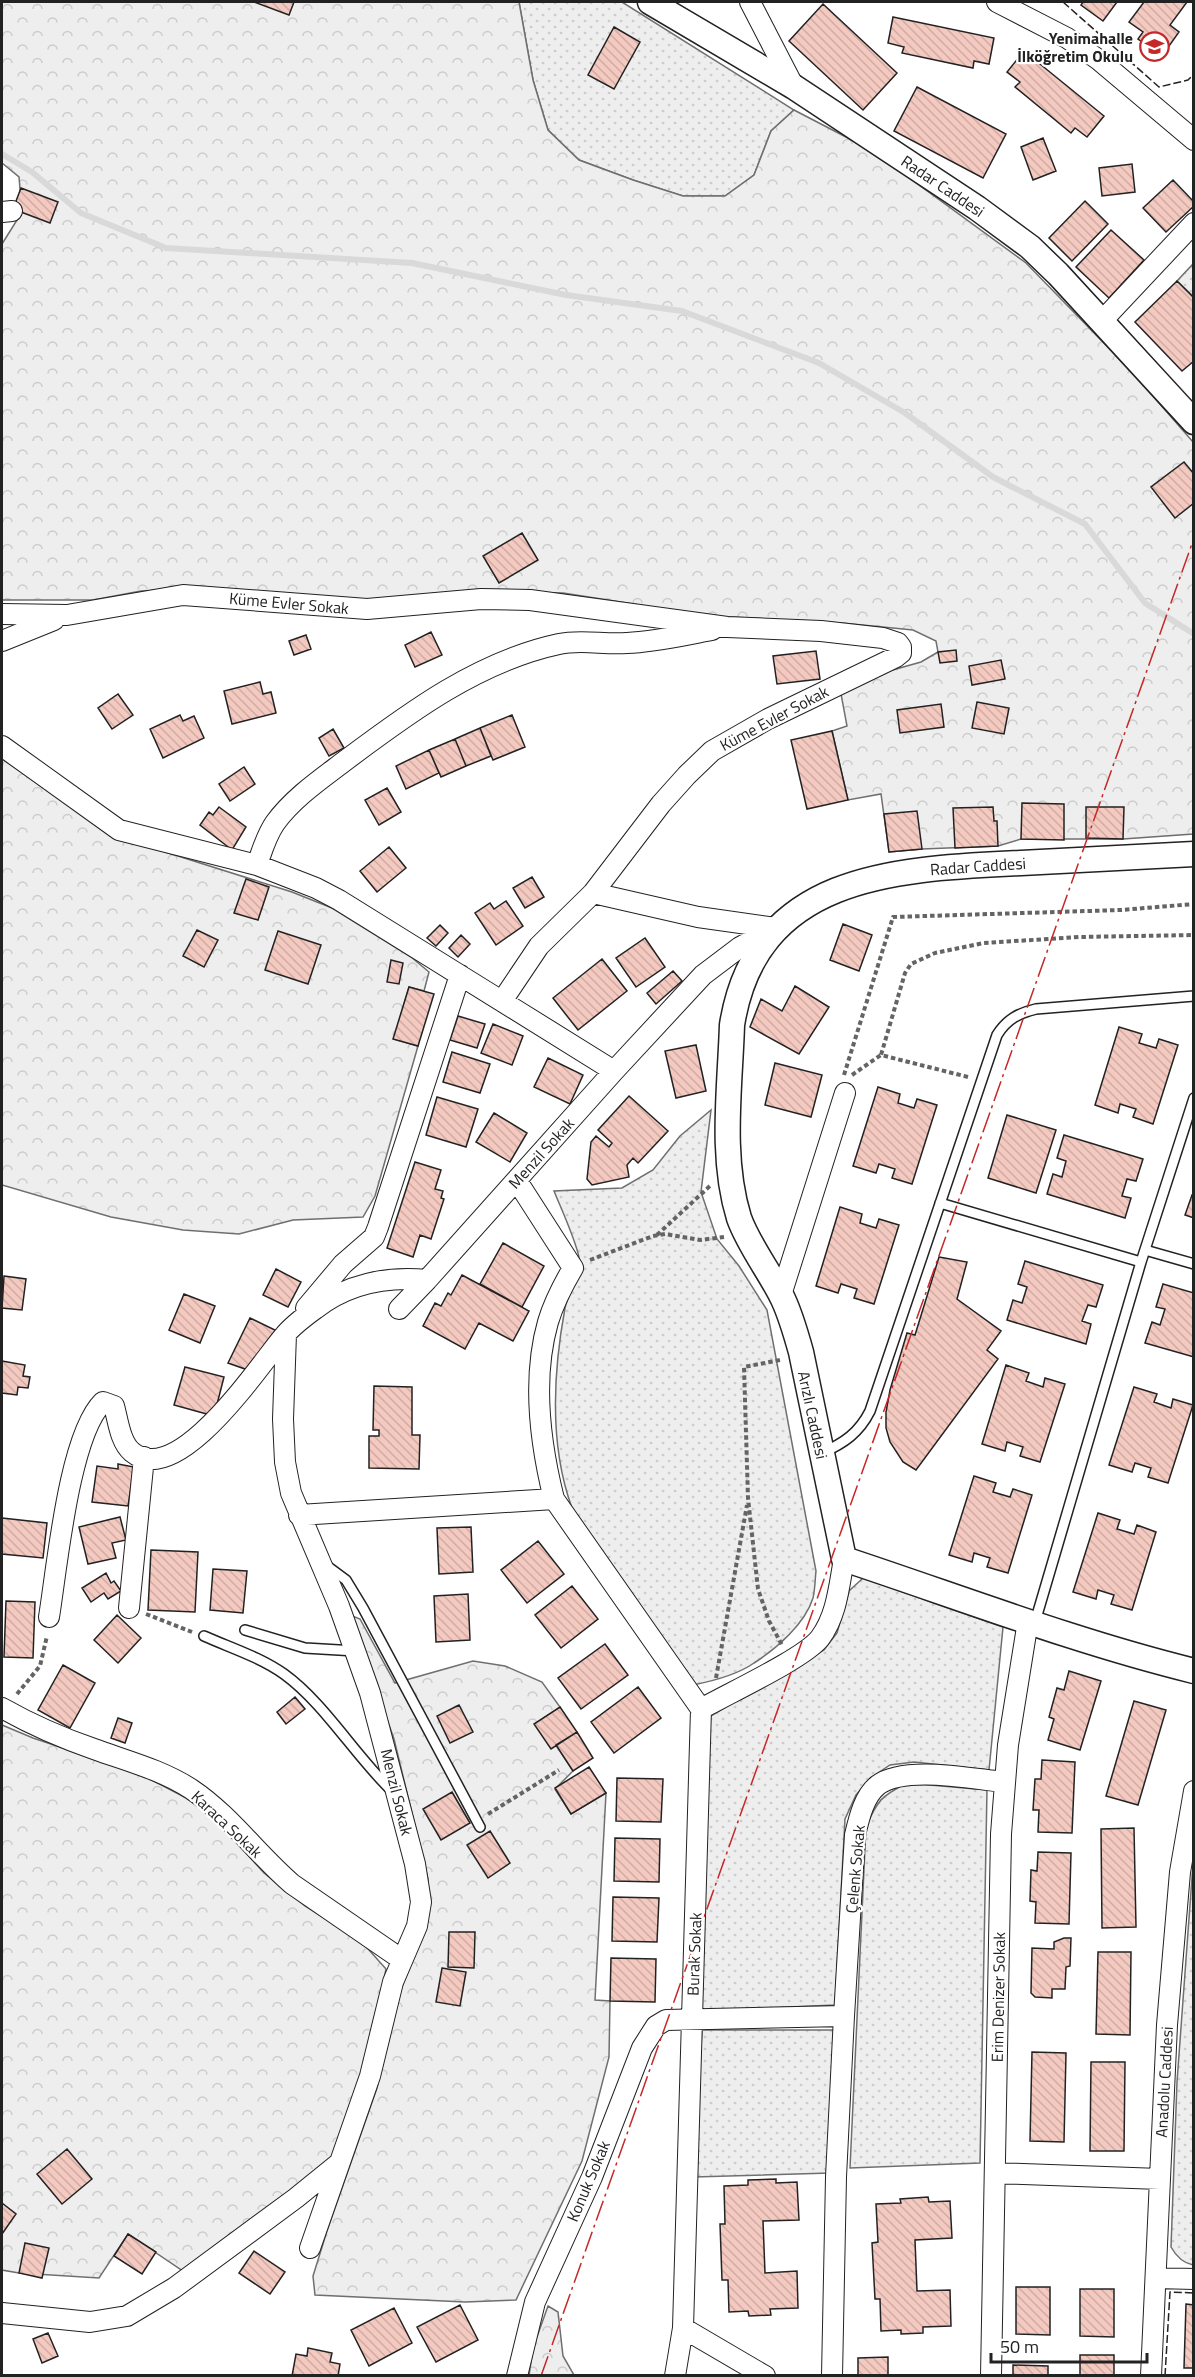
<svg xmlns="http://www.w3.org/2000/svg" width="1195" height="2377" font-family="'Titillium Web',sans-serif">
<style>
.grass{fill:url(#grass-dots);stroke:#6f6f6f;stroke-width:1.5}
.forest{fill:url(#forest-crowns);stroke:#6f6f6f;stroke-width:1.5}
.lines{fill:none;stroke-linecap:round;stroke-linejoin:round}
.stream{stroke:#d9d9d9;stroke-width:6}
.building{fill:url(#building-back-hatch);stroke:#222;stroke-width:1.5}
.service-casing{stroke:#222;stroke-width:12}
.minor-casing{stroke:#222;stroke-width:22}
.tertiary-casing{stroke:#222;stroke-width:27}
.path{stroke:#646464;stroke-width:4;stroke-dasharray:4.5 3;stroke-linecap:butt}
.service{stroke:#fff;stroke-width:9}
.minor{stroke:#fff;stroke-width:20}
.tertiary{stroke:#fff;stroke-width:24}
.fence{stroke:#222;stroke-width:1.5;stroke-dasharray:8 3;stroke-linecap:butt}
.power{stroke:#c62828;stroke-width:1.5;stroke-dasharray:21 4.5 3 4.5;stroke-linecap:butt}
.labels{text-anchor:middle;dominant-baseline:central;stroke-width:4.5;stroke-linejoin:round;paint-order:stroke}
.poi-label{font-size:16px;font-weight:bold;fill:#222;stroke:#fff;text-anchor:end}
.street-label{font-size:16px;fill:#222;stroke:#fff}
</style>
<defs>
<pattern id="grass-dots" width="8" height="8" patternUnits="userSpaceOnUse" patternTransform="scale(1.5)"><rect width="8" height="8" fill="#eee"/><path d="M2 2h.1M6 6h.1" fill="none" stroke="#ccc" stroke-width="1.8" stroke-linecap="round"/></pattern>
<pattern id="forest-crowns" width="20" height="18" patternUnits="userSpaceOnUse" patternTransform="scale(1.5)"><rect width="20" height="18" fill="#eee"/><path d="M2 6a3 3 0 1 1 6 0M12 15a3 3 0 1 1 6 0" fill="none" stroke="#ccc"/></pattern>
<pattern id="building-back-hatch" width="6" height="6" patternUnits="userSpaceOnUse" patternTransform="scale(1.5)"><rect width="6" height="6" fill="#f3c9c0"/><path d="M-1 5l2 2M0 0l6 6M5-1l2 2" fill="none" stroke="#d0aca5"/></pattern>
</defs>
<rect width="100%" height="100%" fill="#fff"/>
<path class="grass" d="M519,2H622L794,110L771,131L754,175L725,196H683L633,180L579,160L548,130L533,80Z
M1193,264V296L1177,281Z
M711,1110L701,1192L717,1239L739,1266L767,1310L816,1571C815,1580 815,1590 813,1598C805,1624 776,1649 754,1663C737,1675 713,1681 693,1685L572,1508C549,1445 553,1373 565,1308C568,1294 579,1279 580,1265C581,1251 560,1206 554,1191L622,1188L653,1170L680,1136Z
M863,1578L1003,1627L989,1770L914,1762L890,1765L872,1777L856,1795L845,1819L835,2005L700,2011L709,1717L824,1650L837,1633L849,1591Z
M907,1783L987,1790L980,2163L850,2168L866,1827C877,1801 881,1796 907,1783Z
M1193,1864V2265C1183,2263 1176,2256 1171,2247L1177,2082Z
M702,2030H834L830,2173L694,2177Z"/>
<path class="forest" d="M2,2H519L533,80L548,130L579,160L633,180L683,196H725L754,175L771,131L794,110L871,150L1026,263L1132,372L1193,442V834L1123,839H1021L998,846L922,849L889,852L881,794L848,800L832,731L847,726L841,694L875,675L921,662L938,652L936,641L913,630L842,623L710,616L563,593L501,592L360,601L205,588L141,591L93,600H2V244L22,212L19,177L2,163Z
M2,759L121,838L292,892L332,908L411,957L429,972L424,991L409,987L394,1039L418,1046L375,1196L363,1217L293,1220L239,1234L183,1230L111,1217L2,1185Z
M350,1615L360,1619L395,1683L473,1661L505,1666L542,1682L560,1707L535,1724L556,1745L573,1771L555,1789L571,1814L606,1793L595,2000L610,2001L609,2057L582,2161L516,2300L465,2302L315,2295L313,2276L327,2231L377,2088L400,1992L425,1928L428,1879L394,1739Z
M2,1725L33,1738L140,1774L196,1803L231,1836L264,1873L305,1906L361,1941L386,1969L365,2069L334,2158L183,2271L128,2234L99,2278L19,2273L2,2270Z
M548,2306L558,2312L563,2356L574,2375L529,2376L533,2348Z"/>
<g class="lines">
<path class="stream" d="M2,154L32,172L81,213L166,248L412,263L566,295L682,311L819,363L905,413L993,477L1085,524L1145,603L1194,634"/>
</g>
<path class="building" d="M254,2H294L289,15Z
M1083,2H1117L1103,21L1081,5Z
M1144,2H1187L1170,25L1179,32L1162,56L1138,39L1143,32L1129,22Z
M823,4L897,73L863,110L789,41Z
M893,17L994,38L989,64L974,61L973,68L902,53L904,47L888,43Z
M614,27L640,42L614,89L588,75Z
M1024,51L1104,116L1087,137L1075,128L1071,133L1015,87L1020,82L1007,72Z
M917,87L1006,134L983,178L894,131Z
M1043,138L1056,171L1033,180L1021,147Z
M1132,164L1135,192L1102,196L1099,168Z
M1173,180L1194,202V206L1166,232L1143,208Z
M21,188L58,202L50,223L13,209Z
M1085,201L1108,224L1072,261L1049,238Z
M1111,230L1144,260L1109,298L1076,267Z
M1177,281L1194,298V361L1182,371L1135,322Z
M1184,462L1194,474V503L1175,518L1151,487Z
M522,533L538,560L499,583L483,556Z
M431,632L442,655L415,667L405,645Z
M306,635L311,649L294,655L289,641Z
M956,650L957,661L940,663L938,652Z
M816,651L820,679L777,684L773,656Z
M1001,660L1005,679L972,685L969,666Z
M260,682L263,694L271,692L276,713L232,724L224,691Z
M118,694L133,715L112,729L98,708Z
M977,702L1009,708L1004,734L972,728Z
M941,704L944,727L900,733L897,710Z
M180,715L183,721L194,716L204,738L163,758L150,729Z
M512,715L525,747L493,760L480,728Z
M480,728L491,756L466,766L455,739Z
M333,729L344,748L329,756L319,738Z
M832,731L848,800L807,809L791,740Z
M455,739L466,766L441,777L429,750Z
M429,750L439,773L406,789L396,766Z
M244,767L255,784L230,801L219,784Z
M387,788L401,812L379,825L365,800Z
M1022,803L1064,804V840L1021,839Z
M219,807L246,827L232,850L200,825L209,812L213,815Z
M993,807L994,821H997L998,846L955,848L953,808Z
M1086,807H1124L1123,839L1086,838Z
M917,811L922,849L889,852L884,814Z
M389,847L406,868L377,892L360,871Z
M532,877L544,897L525,908L513,888Z
M246,879L269,887L258,920L234,913Z
M506,901L523,926L496,945L475,913L490,903L494,909Z
M843,924L872,935L859,971L830,960Z
M440,925L448,933L436,946L427,938Z
M197,930L218,940L204,967L183,956Z
M278,931L321,945L308,984L265,970Z
M461,935L470,944L458,957L449,948Z
M645,938L665,967L636,987L616,958Z
M602,959L627,991L578,1030L553,998Z
M391,960L403,963L399,984L387,982Z
M673,971L682,981L656,1004L647,993Z
M795,986L829,1007L799,1054L750,1027L761,999L782,1011Z
M409,987L434,994L418,1046L393,1039Z
M458,1016L485,1024L477,1048L450,1040Z
M493,1024L523,1036L512,1065L481,1053Z
M1119,1027L1142,1034L1139,1043L1156,1048L1159,1039L1178,1045L1153,1124L1133,1117L1136,1109L1120,1104L1118,1113L1095,1105Z
M696,1045L706,1091L676,1098L665,1051Z
M452,1052L490,1064L480,1093L443,1082Z
M548,1058L583,1075L570,1104L534,1087Z
M775,1063L822,1075L811,1117L765,1105Z
M878,1087L900,1094L898,1103L914,1108L917,1099L937,1105L912,1184L892,1178L895,1169L879,1164L876,1173L853,1166Z
M629,1096L668,1131L638,1163L633,1158L627,1165L629,1177L592,1185L587,1179L591,1142L596,1136L609,1147L612,1143L598,1130Z
M437,1097L478,1109L466,1147L426,1135Z
M494,1113L527,1133L510,1162L476,1142Z
M1007,1115L1056,1130L1036,1193L988,1178Z
M1064,1135L1143,1159L1136,1181L1127,1179L1122,1196L1131,1198L1125,1218L1047,1194L1053,1174L1062,1177L1066,1161L1057,1158Z
M415,1162L441,1170L435,1189L443,1191L441,1198L444,1199L431,1239L420,1235L413,1257L387,1248Z
M1192,1195L1194,1196V1218L1185,1215Z
M840,1207L862,1214L860,1223L876,1228L879,1219L899,1225L874,1304L854,1298L857,1289L841,1284L838,1293L816,1286Z
M503,1243L544,1266L522,1307L480,1284Z
M939,1257L967,1262L957,1299L1001,1331L987,1350L998,1359L916,1470L903,1462L890,1442L886,1428V1412L890,1390L907,1333L915,1335Z
M1025,1261L1103,1285L1096,1307L1088,1305L1082,1321L1091,1324L1086,1344L1007,1320L1013,1300L1022,1303L1027,1287L1018,1284Z
M276,1269L301,1282L288,1307L263,1295Z
M462,1275L529,1311L513,1341L479,1323L465,1349L423,1326L435,1303L441,1306L448,1293L451,1295Z
M4,1276L26,1279L22,1310L2,1308Z
M1163,1284L1194,1293V1357L1145,1343L1152,1322L1160,1325L1165,1309L1156,1307Z
M184,1294L215,1306L200,1343L169,1330Z
M250,1318L277,1331L248,1370L228,1363Z
M2,1361L25,1365L23,1376L30,1377L28,1388L18,1387L17,1395L2,1393Z
M1006,1365L1029,1373L1026,1381L1043,1387L1045,1378L1065,1384L1040,1462L1020,1456L1023,1447L1007,1442L1005,1451L982,1444Z
M185,1367L224,1377L214,1416L174,1405Z
M374,1386L412,1387V1435H420L419,1469L369,1468V1436H379V1430H373Z
M1134,1387L1157,1394L1154,1402L1171,1408L1173,1399L1193,1405L1168,1483L1148,1477L1151,1468L1135,1463L1132,1472L1109,1465Z
M118,1464L134,1467L128,1506L92,1502L97,1466L118,1469Z
M974,1476L996,1483L993,1492L1010,1497L1013,1489L1032,1495L1008,1573L987,1567L990,1558L974,1553L972,1562L949,1555Z
M1098,1513L1120,1520L1117,1529L1134,1534L1137,1525L1156,1532L1132,1610L1111,1604L1114,1595L1098,1590L1096,1599L1073,1592Z
M120,1517L126,1540L112,1543L116,1558L88,1564L79,1527Z
M2,1518L47,1523L43,1558L2,1554Z
M471,1527L473,1572L439,1574L437,1528Z
M538,1541L564,1574L527,1603L501,1570Z
M151,1550L198,1552L195,1612L148,1610Z
M213,1569L247,1571L243,1613L210,1610Z
M106,1573L111,1583L114,1581L121,1591L108,1599L104,1593L91,1602L82,1588Z
M572,1586L598,1619L561,1648L535,1615Z
M468,1594L470,1640L436,1642L434,1596Z
M6,1601L35,1602L33,1658L4,1657Z
M117,1615L141,1638L118,1663L94,1640Z
M605,1644L628,1675L581,1709L558,1678Z
M63,1665L95,1683L70,1728L38,1710Z
M1069,1671L1101,1681L1080,1750L1048,1740L1054,1719L1049,1717L1057,1688L1064,1690Z
M638,1687L661,1718L614,1753L591,1722Z
M295,1697L305,1709L286,1724L277,1712Z
M1134,1701L1166,1710L1138,1805L1106,1796Z
M459,1705L473,1732L450,1743L437,1716Z
M560,1707L577,1732L551,1749L534,1724Z
M118,1718L132,1723L125,1743L111,1738Z
M577,1732L593,1758L573,1771L556,1745Z
M1042,1760L1075,1762L1072,1833L1038,1832L1039,1810H1033L1035,1779H1041Z
M589,1767L606,1793L571,1814L555,1788Z
M617,1778L663,1779L661,1822L616,1821Z
M452,1792L470,1823L441,1840L423,1809Z
M1134,1828L1136,1927L1102,1928L1101,1829Z
M490,1831L510,1863L488,1878L467,1845Z
M615,1838L660,1839L659,1882L614,1881Z
M1038,1852L1071,1853L1069,1924L1035,1923L1036,1902L1030,1901L1031,1870L1037,1871Z
M613,1897L659,1898L657,1942L612,1941Z
M449,1932H475L474,1968L448,1967Z
M1064,1938H1071L1070,1966L1066,1967L1065,1989H1052V1998L1035,1997L1031,1993L1032,1948L1054,1949V1942Z
M1098,1952H1131L1130,2035L1096,2034Z
M611,1958L656,1959L655,2002L610,2001Z
M442,1968L466,1972L460,2006L436,2002Z
M1032,2052L1066,2053L1064,2142L1030,2141Z
M1091,2062H1125L1124,2151H1090Z
M67,2149L92,2179L62,2204L37,2174Z
M776,2179V2183L797,2182L799,2220L763,2221L765,2273L797,2271L798,2308L770,2309L771,2315L749,2316L748,2311L729,2312L728,2280H722L720,2224H725L724,2186L748,2185V2180Z
M928,2197L929,2202L950,2201L952,2238L915,2240L917,2291L950,2290L951,2326L923,2327V2333L901,2334V2330L881,2331L880,2299H875L872,2243L878,2242L876,2204L901,2203L900,2199Z
M2,2203L16,2214L2,2234Z
M128,2234L156,2252L142,2274L114,2256Z
M25,2243L49,2248L42,2278L19,2273Z
M254,2251L285,2272L270,2294L239,2273Z
M1016,2287H1050V2335L1016,2334Z
M1080,2289H1114V2337L1080,2336Z
M1186,2304L1194,2305V2368H1184Z
M460,2305L478,2340L436,2362L417,2327Z
M394,2308L412,2343L369,2366L351,2330Z
M48,2333L58,2356L42,2363L33,2339Z
M308,2348L332,2353L330,2362L340,2364L338,2376H292L296,2354L307,2356Z
M1080,2355H1114V2376H1080Z
M888,2357V2376H858V2358Z
M1013,2365L1048,2366V2376H1013Z"/>
<g class="lines">
<defs>
<path id="service" d="M940,1203L1141,1262
M1145,1250L1194,1264
M822,1453C844,1443 859,1433 870,1411L997,1035C1007,1019 1019,1013 1036,1009L1194,996
M323,1563L346,1580L363,1608L480,1827
M1035,1622L1141,1262L1194,1098
M245,1630L305,1648L356,1651
M204,1636C231,1648 260,1657 284,1674C324,1703 354,1754 391,1790"/>
<path id="minor" d="M750,2L794,87
M997,2L1067,38L1099,60L1194,140
M2,212L12,211
M1101,322L1194,223
M2,614L67,615L183,595L367,609L481,599L530,600L727,627L821,631L883,638L898,643L901,647V653L896,657L768,719L712,751L687,775L661,804L593,893L539,946L502,1001
M2,641L54,620
M2,746L119,830L257,865L316,888L339,900L614,1071
M257,865C262,851 266,836 275,823C293,798 321,779 346,760C410,712 479,661 559,644C581,639 605,645 627,643C656,642 684,635 712,630
M593,893L698,917L776,928
M517,1181L573,1268C563,1285 554,1302 548,1322C532,1378 540,1443 554,1499L701,1709
M781,1295L845,1093
M306,1308L343,1264L374,1237L378,1227L460,975
M399,1309L427,1280
M286,1334L283,1419L285,1462L291,1493L339,1606L370,1693L415,1864L421,1902L417,1926L393,1982L370,2076L310,2248
M299,1515L554,1499
M129,1608L144,1457
M49,1617C57,1568 69,1435 103,1402L114,1406C118,1420 120,1442 132,1452C178,1490 260,1364 284,1336C292,1326 304,1317 315,1309C347,1284 387,1276 427,1280L614,1071L703,975L740,947L776,928
M2,1708C32,1725 62,1738 94,1749C127,1761 162,1770 191,1789C230,1815 257,1854 292,1884L401,1959
M844,2016L855,1835C859,1818 864,1796 878,1785C905,1765 972,1779 1005,1782
M995,2173L1160,2179
M1156,2278L1194,2279
M2,2313L90,2322L127,2316L174,2288L296,2198L338,2164
M683,2328L765,2376
M517,2376L535,2302L592,2177L642,2048L656,2026L666,2020L844,2016L836,2177L832,2376
M675,2376L683,2328L701,1709C727,1694 805,1658 820,1638C837,1615 839,1586 844,1559
M991,2376L1001,1834L1008,1745L1028,1621
M1151,2376L1167,2025L1180,1872L1194,1791"/>
<path id="tertiary" d="M650,2L794,87L977,208L1030,247L1058,274L1194,422
M1194,854C1136,857 1079,860 1021,863C897,869 756,873 732,1025C730,1088 720,1157 739,1218C749,1246 770,1272 783,1299C791,1316 796,1334 801,1352L844,1559C959,1597 1076,1642 1194,1671"/>
</defs>
<use href="#service" class="service-casing"/>
<use href="#minor" class="minor-casing"/>
<use href="#tertiary" class="tertiary-casing"/>
<path class="path" d="M844,1075L893,917L1121,910L1194,904
M852,1075L881,1055
M968,1077L881,1055L905,973L911,964L935,953L984,943L1079,937L1194,935
M657,1235L711,1185
M590,1260L653,1236L665,1234L700,1240L724,1237
M780,1360L744,1367L748,1498L758,1589L769,1621L782,1645
M146,1614L192,1632
M716,1678L747,1505
M17,1694L40,1666L47,1636
M488,1814L559,1770"/>
<use href="#service" class="service"/>
<use href="#minor" class="minor"/>
<use href="#tertiary" class="tertiary"/>
<path class="fence" d="M1063,2L1159,87L1188,80L1194,74
M1165,2376L1170,2292L1194,2293"/>
<path class="power" d="M541,2376L1194,538"/>
</g>
<defs>
<symbol id="school-ring" viewBox="-11 -11 22 22"><circle r="9.5" fill="#fff" stroke="#c62828" stroke-width="1.5"/><path d="M0-5L7-2L0 1L-7-2ZM-4 1L0 2.5L4 1V4Q0 6-4 4Z" fill="#c62828"/></symbol>
</defs>
<g fill-rule="evenodd">
<use href="#school-ring" x="1138" y="30" width="33" height="33"/>
</g>
<g class="labels">
<g class="poi-label">
<text x="1133" y="38">Yenimahalle<tspan x="1133" dy="18">İlköğretim Okulu</tspan></text>
</g>
<g class="street-label">
<text transform="translate(943 186) rotate(34)">Radar Caddesi</text>
<text transform="translate(289 603) rotate(5)">Küme Evler Sokak</text>
<text transform="translate(774 718) rotate(-28)">Küme Evler Sokak</text>
<text transform="translate(978 866) rotate(-4)">Radar Caddesi</text>
<text transform="translate(541 1153) rotate(-48)">Menzil Sokak</text>
<text transform="translate(813 1415) rotate(78)">Arızlı Caddesi</text>
<text transform="translate(397 1792) rotate(76)">Menzil Sokak</text>
<text transform="translate(227 1824) rotate(43)">Karaca Sokak</text>
<text transform="translate(855 1869) rotate(-85)">Çelenk Sokak</text>
<text transform="translate(694 1954) rotate(-88)">Burak Sokak</text>
<text transform="translate(998 1997) rotate(-89)">Erim Denizer Sokak</text>
<text transform="translate(1164 2082) rotate(-87)">Anadolu Caddesi</text>
<text transform="translate(588 2181) rotate(-67)">Konuk Sokak</text>
</g>
</g>
<rect width="1195" height="2377" fill="none" stroke="#222222" stroke-width="6"/>
<path d="M991 2353v9h156v-9" fill="none" stroke="#222222" stroke-width="3"/>
<text x="1000" y="2353" font-size="18" fill="#222222" stroke="#ffffff" stroke-width="4.5" paint-order="stroke">50 m</text>
</svg>
